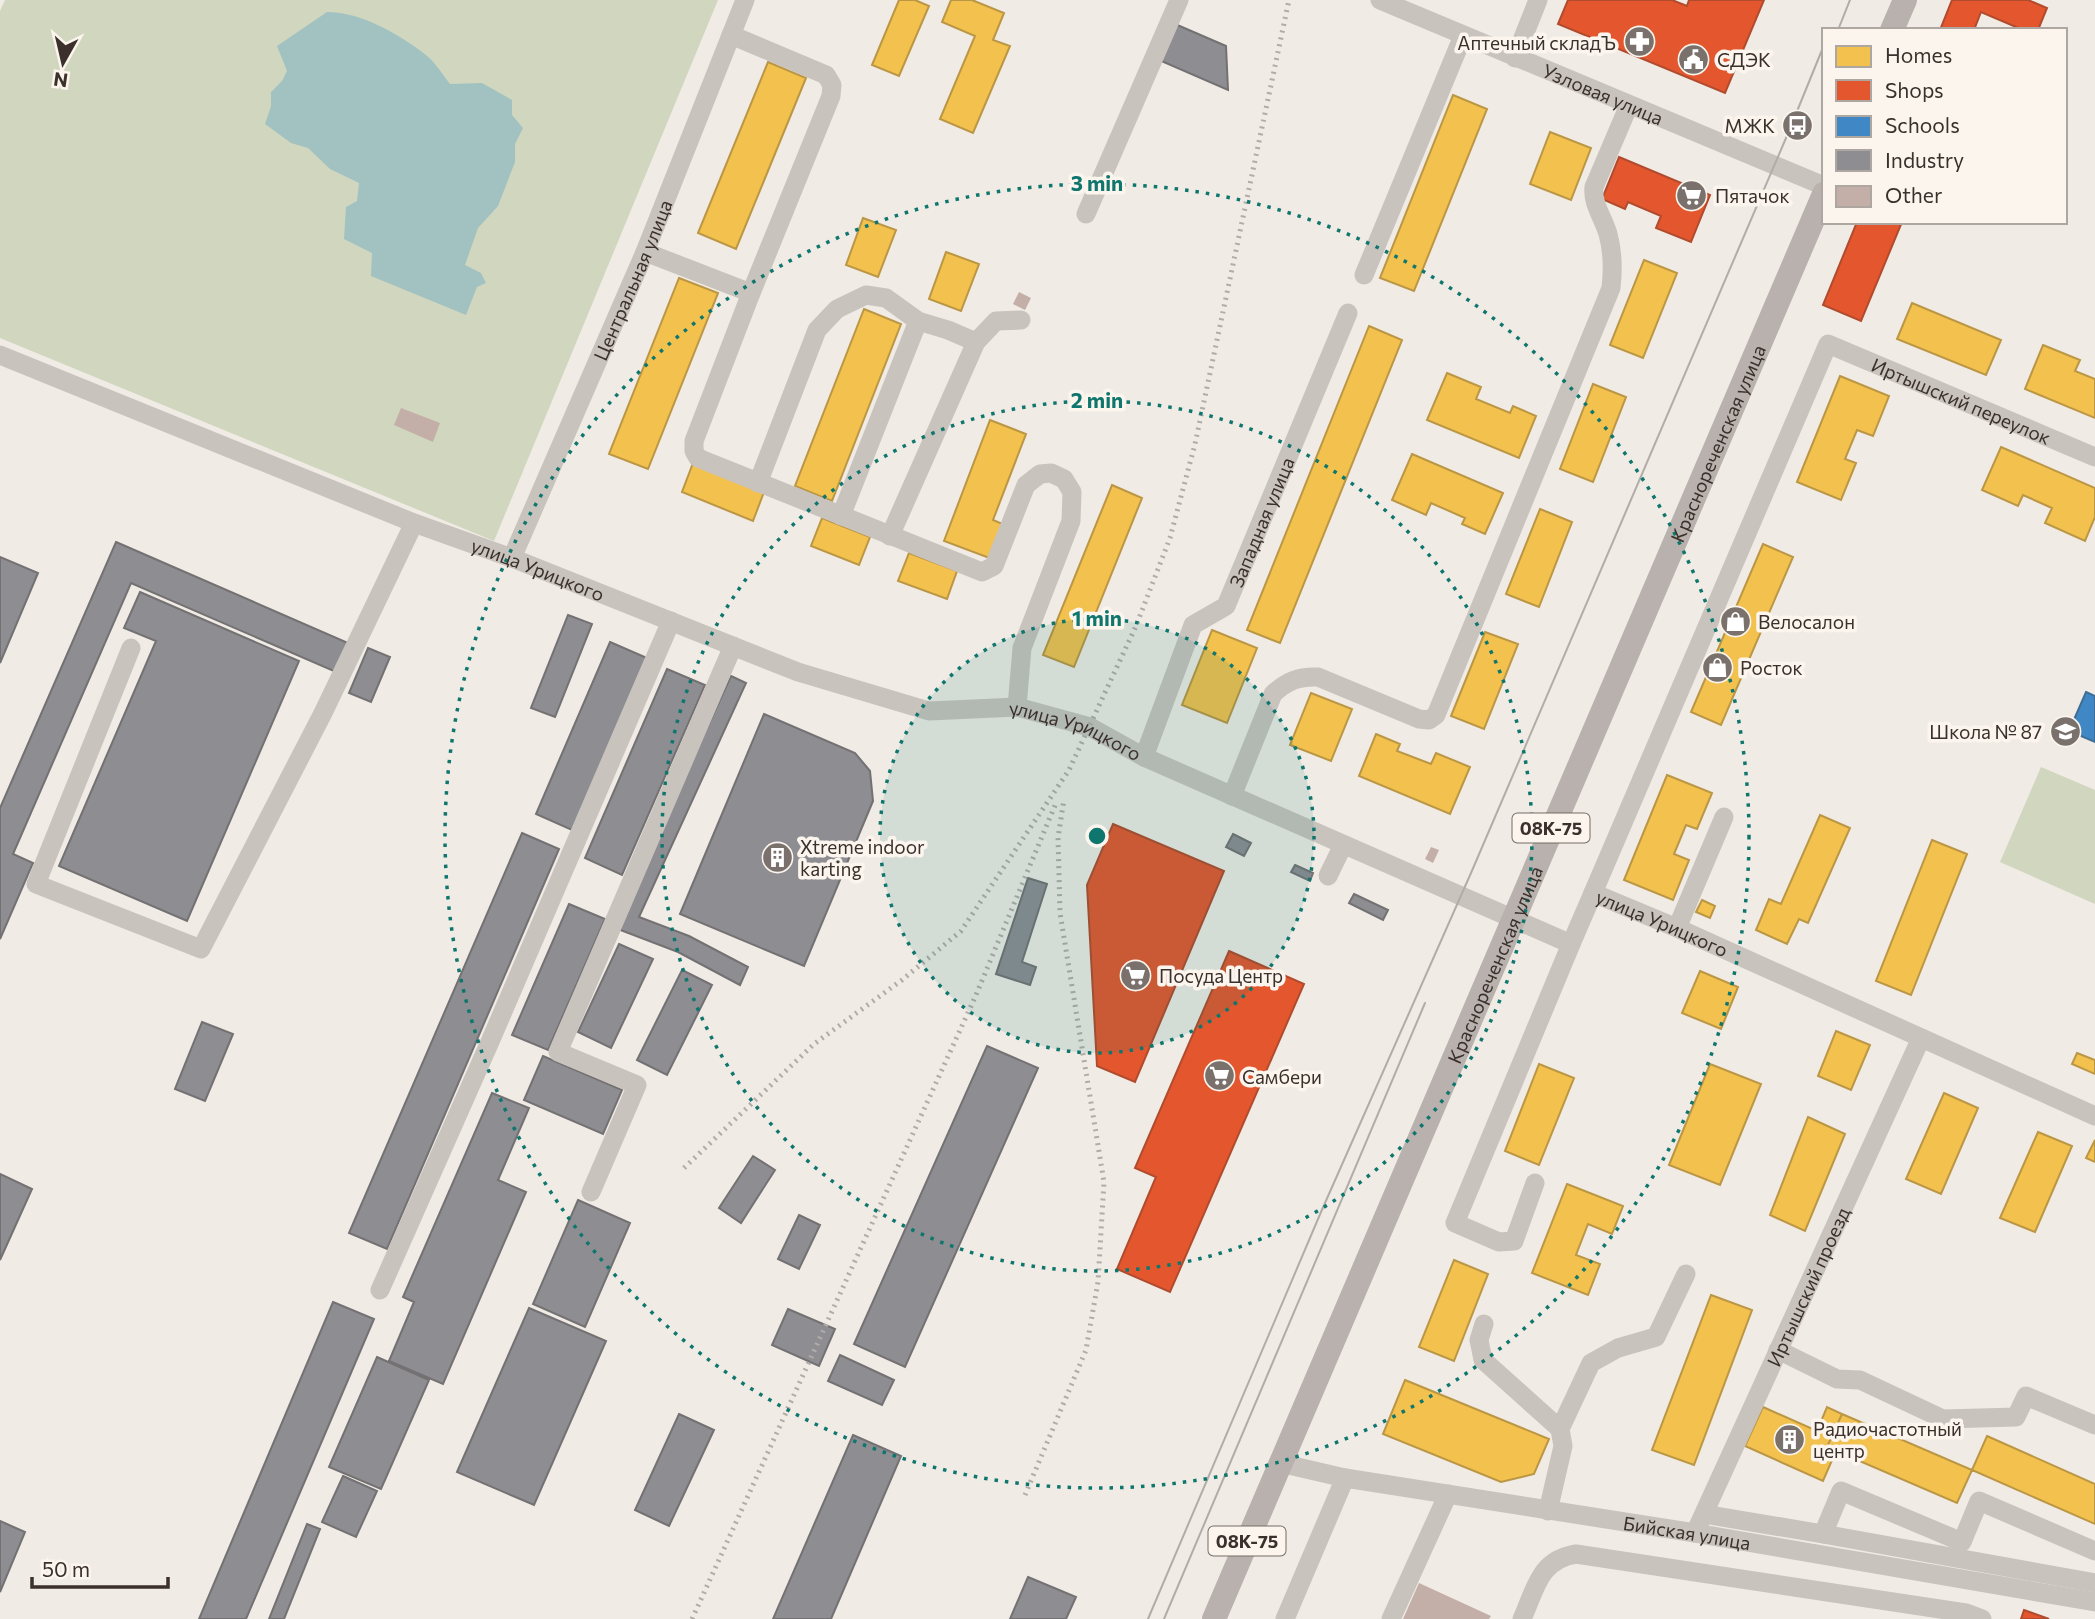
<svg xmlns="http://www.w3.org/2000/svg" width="2095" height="1619" font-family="Commissioner,sans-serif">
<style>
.green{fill:#d1d6bf}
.water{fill:#a1c2c1}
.homes{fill:#f2c14e;stroke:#bb9644;stroke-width:2}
.shops{fill:#e4572e;stroke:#b14b2d;stroke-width:2}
.schools{fill:#3f88c5;stroke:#3e6e97;stroke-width:2}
.industry{fill:#8d8d92;stroke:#747173;stroke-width:2}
.building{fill:#c3afa7}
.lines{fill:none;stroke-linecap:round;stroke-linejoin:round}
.minor{stroke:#c9c3be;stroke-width:19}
.major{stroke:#b8b1ad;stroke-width:24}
.tram{stroke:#b1aca8;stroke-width:2}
.rail{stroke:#b1aca8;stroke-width:5;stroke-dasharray:2 5;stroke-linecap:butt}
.ring{fill:none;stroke:#0f766e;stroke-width:3.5;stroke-dasharray:3.5 7}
.labels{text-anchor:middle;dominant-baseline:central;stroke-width:7;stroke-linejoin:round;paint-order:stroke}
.shield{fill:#fbf5ee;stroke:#756b66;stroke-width:2}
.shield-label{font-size:18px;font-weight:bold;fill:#3b302b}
.poi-label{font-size:19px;fill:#3b302b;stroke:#fbf5ee;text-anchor:start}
.street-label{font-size:19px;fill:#3b302b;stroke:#fbf5ee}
.centre{fill:#0f766e;stroke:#fbf5ee;stroke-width:3.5}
.ring-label{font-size:21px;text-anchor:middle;font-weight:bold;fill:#0f766e;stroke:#fbf5ee;stroke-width:7;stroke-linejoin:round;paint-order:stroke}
</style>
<rect width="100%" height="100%" fill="#f0ebe5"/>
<path class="green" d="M5,0H718L494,541L0,338V11Z
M2041,767L2095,790V904L2000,862Z"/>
<path class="water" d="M327,12C361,12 399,34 426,55C435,62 443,75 450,84L482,83L512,100V115L523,128L515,144V162L498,206L478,228L465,265L481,273L486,283L477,287L466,315L371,276L372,253L344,239L346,207L357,201L359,183L330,169L308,148L291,143L265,124L271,106V92L282,81L287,71L277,46Z"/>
<path class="homes" d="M899,0H915L929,6L899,76L872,65Z
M951,0H972L1004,13L993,40L1010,46L973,133L940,119L975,36L942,22Z
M768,62L806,78L736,249L698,233Z
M1453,95L1487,109L1414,291L1380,278Z
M1550,132L1591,148L1571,200L1530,184Z
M863,218L896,230L878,277L846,265Z
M946,252L979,264L961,311L929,299Z
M1644,260L1677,273L1643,358L1610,345Z
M679,278L718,293L648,469L609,454Z
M1912,303L2001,340L1986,375L1897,339Z
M864,309L901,324L832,501L795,486Z
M1369,326L1402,340L1280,643L1247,630Z
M2043,345L2080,360L2075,371L2095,379V418L2025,389Z
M1447,373L1481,387L1476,399L1510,413L1513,406L1536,416L1519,458L1427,420Z
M1840,376L1889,396L1873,436L1857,430L1845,459L1856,463L1841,500L1797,482Z
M1593,384L1626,397L1593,482L1560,469Z
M990,420L1026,434L993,520L1005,525L992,559L944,541Z
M2001,447L2095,488V517L2085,541L2045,523L2052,508L2023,495L2018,506L1982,490Z
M1412,454L1503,493L1485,534L1462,524L1465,518L1431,503L1426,515L1392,500Z
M693,463L764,492L753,521L682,492Z
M1112,485L1142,498L1074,667L1043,655Z
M1540,509L1572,522L1539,607L1506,594Z
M822,518L870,537L859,565L811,546Z
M1763,544L1793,557L1721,725L1691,712Z
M909,553L957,571L947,599L898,581Z
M1212,630L1257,648L1227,723L1182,705Z
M1485,632L1518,644L1484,729L1451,716Z
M1311,693L1352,709L1331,761L1290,745Z
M1376,734L1400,744L1397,751L1431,764L1436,753L1470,767L1450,814L1359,776Z
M1667,775L1712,793L1697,829L1686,825L1674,854L1689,860L1673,900L1624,880Z
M1820,815L1850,828L1808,923L1799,919L1787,944L1756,930L1769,899L1781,904Z
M1932,840L1967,854L1911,995L1876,981Z
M1702,900L1715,906L1710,918L1696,912Z
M1700,971L1738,987L1721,1029L1682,1013Z
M1836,1031L1870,1045L1851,1090L1818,1076Z
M2077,1053L2095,1060V1074L2072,1064Z
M1539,1064L1574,1078L1539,1165L1505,1151Z
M1710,1064L1761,1084L1720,1185L1669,1165Z
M1944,1093L1978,1108L1941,1194L1906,1179Z
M1808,1117L1845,1134L1805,1231L1770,1215Z
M2038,1132L2072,1146L2035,1232L2000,1218Z
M2095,1140V1162L2086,1158Z
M1567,1184L1623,1206L1612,1234L1588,1224L1576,1255L1600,1264L1588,1295L1532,1273Z
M1454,1260L1488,1274L1454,1361L1419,1347Z
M1711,1295L1752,1310L1694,1465L1652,1450Z
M1405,1380L1549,1439L1534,1474L1501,1482L1383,1434Z
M1763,1407L1817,1431L1827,1407L1842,1414L1827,1447L1836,1451L1823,1481L1745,1446Z
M1842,1414L1972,1470L1957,1503L1827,1447Z
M1987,1436L2095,1484V1524L1972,1470Z"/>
<path class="shops" d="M1568,0H1672L1687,6L1689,0H1764L1725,93L1558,24Z
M1952,0H2028L2047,8L2038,30H2023L1981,12L1974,30H1940Z
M1619,157L1710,195L1691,242L1656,228L1661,216L1628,202L1625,209L1602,199Z
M1857,222H1902L1861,321L1823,305Z
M1113,824L1224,871L1135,1082L1097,1066L1087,885Z
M1229,951L1304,984L1170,1292L1117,1269L1156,1177L1135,1168Z
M2024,1610L2049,1619H2021Z"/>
<path class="schools" d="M2086,692L2095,696V742L2069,731Z"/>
<path class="industry" d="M1175,24L1226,46L1228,90L1159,60Z
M116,542L348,643L336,672L131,583L13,854L33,863L0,939V808Z
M0,557L38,573L0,663Z
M140,592L299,661L187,921L59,866L156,641L124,628Z
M568,615L592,624L555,717L531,708Z
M610,642L647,658L572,830L536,814Z
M368,648L390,657L371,702L349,693Z
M667,669L705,685L622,875L585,858Z
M731,676L746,683L639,917L689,936L748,967L740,985L678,952L615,928Z
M764,714L855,753L870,771L873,801L804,966L680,914Z
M522,833L559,849L387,1249L349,1233Z
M1233,834L1251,843L1244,856L1226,847Z
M1295,865L1313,873L1310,881L1291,872Z
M1028,878L1047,884L1022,962L1036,967L1030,985L996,974Z
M1354,894L1388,910L1383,920L1349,903Z
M569,904L605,919L548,1050L512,1035Z
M619,944L653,959L611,1048L578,1032Z
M682,970L712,985L667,1075L637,1060Z
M202,1022L233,1034L205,1101L175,1089Z
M987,1046L1038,1068L905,1367L854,1344Z
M543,1056L622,1090L603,1134L524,1100Z
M492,1093L529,1108L498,1180L526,1192L443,1384L389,1361L414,1302L403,1297Z
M753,1156L775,1170L741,1223L719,1208Z
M0,1174L32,1189L0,1260Z
M578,1200L630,1223L585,1327L533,1304Z
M799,1215L820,1225L799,1269L778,1259Z
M333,1302L374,1319L246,1619H199Z
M529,1308L606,1341L534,1505L457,1472Z
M788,1309L835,1329L819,1366L772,1345Z
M840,1355L894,1380L882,1405L828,1381Z
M377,1357L429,1380L381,1489L329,1467Z
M679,1414L714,1430L669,1526L635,1510Z
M853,1435L901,1456L831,1619H773Z
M343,1476L377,1491L356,1537L322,1522Z
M0,1521L25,1532L0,1592Z
M307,1524L320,1529L284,1619H269Z
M1028,1577L1076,1597L1066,1619H1010Z"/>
<path class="building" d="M1019,292L1031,298L1025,310L1013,304Z
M401,408L440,423L433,442L394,425Z
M1431,847L1439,850L1433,863L1425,859Z
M1419,1583L1491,1616L1489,1619H1403Z"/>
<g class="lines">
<g class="minor">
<path id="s1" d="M1380,0L1824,186"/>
<path d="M731,35L826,75L832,85L831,96L751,293L694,441V451L698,458L982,572L994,566L1026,485L1040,474L1051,473L1064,479L1072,492L1071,521L1022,648L1017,707"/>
<path d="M1515,58L1538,0"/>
<path d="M1086,214L1179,0"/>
<path d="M645,252L751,293"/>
<path d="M1364,275L1463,36"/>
<path id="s2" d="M0,355L414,523L512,558L798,672L929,711L1017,707L1090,727L1144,757L1571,944L1593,893L1677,928L2095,1116"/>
<path d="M758,483L817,330L837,309L866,295L886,298L918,321L948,330L976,342"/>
<path d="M841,516L918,321"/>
<path d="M890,536L976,342L996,321L1021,320"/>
<path id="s3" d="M512,558L645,252L745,0"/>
<path d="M131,648L36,884L201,949L323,713L414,523"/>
<path id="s4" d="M1144,757L1193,625L1226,606L1348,313"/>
<path d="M1232,796L1273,694C1287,681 1299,676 1318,677L1419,719L1429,720L1436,715L1611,288C1613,270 1613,252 1608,234C1603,217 1592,204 1594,187L1629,105"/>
<path d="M1328,876L1343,845"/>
<path id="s5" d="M1593,893L1828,344L2095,457"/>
<path d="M1677,928L1724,817"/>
<path d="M1535,1183L1514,1241L1499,1242L1455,1223L1571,944"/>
<path d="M591,1192L637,1085L558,1052L733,646"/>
<path d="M380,1290L489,1044L671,621"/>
<path d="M1484,1324L1479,1340L1483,1360L1560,1429L1563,1446L1548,1511"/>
<path d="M1778,1350L1837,1379L1860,1380L1943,1419L2016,1417L2026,1396L2095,1425"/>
<path d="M1560,1429L1591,1363L1618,1348L1656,1337L1686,1274"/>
<path id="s6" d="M1280,1463L1345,1478L1695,1533L2095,1602"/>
<path d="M1704,1514L1823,1534L1841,1491L1962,1542L1979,1501L2095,1551"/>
<path id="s7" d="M1695,1533L1921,1038"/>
<path d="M1823,1534L2095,1583"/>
<path d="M1285,1619L1345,1478"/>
<path d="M1391,1619L1448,1494"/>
<path d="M1522,1619C1536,1588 1539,1560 1576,1554L1966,1613L1982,1619"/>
</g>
<g class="major">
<path d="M1892,30L1905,0"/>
<path id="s8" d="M1214,1619L1824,194"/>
</g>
<path class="tram" d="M1838,30L1850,0
M1148,1619L1321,1212L1471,873L1789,131L1824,45
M1164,1619L1425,1003"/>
<path class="rail" d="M684,1168L814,1044L902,980L961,931L1069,770L1136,626L1170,538L1195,444L1289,0
M1025,1495L1086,1350L1098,1282L1104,1182L1060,913L1058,838L1064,799
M692,1619L976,995L1056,803"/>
</g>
<circle cx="1097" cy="836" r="217" fill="#0f766e" fill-opacity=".12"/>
<g class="ring">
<circle cx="1097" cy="836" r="217"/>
<circle cx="1097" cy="836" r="435"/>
<circle cx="1097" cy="836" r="652"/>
</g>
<defs>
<symbol id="pharmacy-disc" viewBox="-11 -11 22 22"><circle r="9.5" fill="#7a716c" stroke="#fbf5ee"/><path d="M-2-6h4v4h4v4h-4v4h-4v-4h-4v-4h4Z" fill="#fff"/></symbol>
<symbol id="civic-disc" viewBox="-11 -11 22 22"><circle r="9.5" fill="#7a716c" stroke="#fbf5ee"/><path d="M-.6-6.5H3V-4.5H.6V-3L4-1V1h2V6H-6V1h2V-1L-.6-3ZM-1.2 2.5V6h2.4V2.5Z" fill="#fff"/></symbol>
<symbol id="bus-disc" viewBox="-11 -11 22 22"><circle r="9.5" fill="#7a716c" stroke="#fbf5ee"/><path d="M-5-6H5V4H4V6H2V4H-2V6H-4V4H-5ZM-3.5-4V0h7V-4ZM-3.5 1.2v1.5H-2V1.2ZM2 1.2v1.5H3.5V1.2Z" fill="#fff"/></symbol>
<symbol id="supermarket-disc" viewBox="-11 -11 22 22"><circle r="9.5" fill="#7a716c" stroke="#fbf5ee"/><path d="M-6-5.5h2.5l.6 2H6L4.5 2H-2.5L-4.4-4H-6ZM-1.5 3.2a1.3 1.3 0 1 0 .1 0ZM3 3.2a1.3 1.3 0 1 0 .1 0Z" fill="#fff"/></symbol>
<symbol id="shop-disc" viewBox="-11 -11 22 22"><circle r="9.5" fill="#7a716c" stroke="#fbf5ee"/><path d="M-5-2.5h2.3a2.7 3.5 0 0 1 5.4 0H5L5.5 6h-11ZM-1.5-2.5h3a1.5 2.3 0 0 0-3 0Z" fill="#fff"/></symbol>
<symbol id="school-disc" viewBox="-11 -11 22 22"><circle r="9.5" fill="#7a716c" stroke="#fbf5ee"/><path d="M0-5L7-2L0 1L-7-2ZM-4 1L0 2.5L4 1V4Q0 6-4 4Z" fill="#fff"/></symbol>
<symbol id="building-disc" viewBox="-11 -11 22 22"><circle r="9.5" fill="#7a716c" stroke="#fbf5ee"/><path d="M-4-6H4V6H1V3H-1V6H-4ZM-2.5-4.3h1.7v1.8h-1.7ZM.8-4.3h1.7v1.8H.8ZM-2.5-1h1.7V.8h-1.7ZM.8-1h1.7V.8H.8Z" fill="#fff"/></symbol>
</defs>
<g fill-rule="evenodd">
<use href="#pharmacy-disc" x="1622" y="24" width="35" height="35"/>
<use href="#civic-disc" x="1676" y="42" width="35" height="35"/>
<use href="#bus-disc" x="1780" y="108" width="35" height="35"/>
<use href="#supermarket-disc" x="1674" y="178" width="35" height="35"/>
<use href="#shop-disc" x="1718" y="604" width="35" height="35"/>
<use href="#shop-disc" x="1700" y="650" width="35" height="35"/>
<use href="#school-disc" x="2048" y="714" width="35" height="35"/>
<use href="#building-disc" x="760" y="840" width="35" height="35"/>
<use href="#supermarket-disc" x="1118" y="958" width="35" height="35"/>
<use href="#supermarket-disc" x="1202" y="1058" width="35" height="35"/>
<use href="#building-disc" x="1772" y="1422" width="35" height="35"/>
</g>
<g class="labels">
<g class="shield">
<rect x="1512.5" y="813.5" width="77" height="29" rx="5"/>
<rect x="1208.5" y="1526.5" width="77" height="29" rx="5"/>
</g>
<g class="shield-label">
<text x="1551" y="828">08К-75</text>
<text x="1247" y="1541">08К-75</text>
</g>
<g class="poi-label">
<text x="1616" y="42" text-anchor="end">Аптечный складЪ</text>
<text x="1717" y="59">СДЭК</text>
<text x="1775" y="125" text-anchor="end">МЖК</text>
<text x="1715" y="195">Пятачок</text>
<text x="1758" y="621">Велосалон</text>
<text x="1740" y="667">Росток</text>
<text x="2042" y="731" text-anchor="end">Школа № 87</text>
<text x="800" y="846">Xtreme indoor<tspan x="800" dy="22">karting</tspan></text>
<text x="1159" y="975">Посуда Центр</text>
<text x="1242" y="1076">Самбери</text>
<text x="1813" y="1428">Радиочастотный<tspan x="1813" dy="22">центр</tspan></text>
</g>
<g class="street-label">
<text stroke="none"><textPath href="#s1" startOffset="242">Узловая улица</textPath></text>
<text stroke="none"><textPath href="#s3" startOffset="303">Центральная улица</textPath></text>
<text stroke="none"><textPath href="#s5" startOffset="742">Иртышский переулок</textPath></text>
<text stroke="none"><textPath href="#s8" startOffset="1279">Краснореченская улица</textPath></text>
<text stroke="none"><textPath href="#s4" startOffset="270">Западная улица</textPath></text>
<text stroke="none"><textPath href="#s2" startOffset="579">улица Урицкого</textPath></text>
<text stroke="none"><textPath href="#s2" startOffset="1146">улица Урицкого</textPath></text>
<text stroke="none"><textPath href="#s2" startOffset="1818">улица Урицкого</textPath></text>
<text stroke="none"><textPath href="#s8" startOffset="712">Краснореченская улица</textPath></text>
<text stroke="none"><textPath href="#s7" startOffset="271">Иртышский проезд</textPath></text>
<text stroke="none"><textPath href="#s6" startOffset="413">Бийская улица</textPath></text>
</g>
</g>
<circle cx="1097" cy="836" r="10" class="centre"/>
<g class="ring-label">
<text x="1097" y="191">3 min</text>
<text x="1097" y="408">2 min</text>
<text x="1097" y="626">1 min</text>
</g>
<rect x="1822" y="28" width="245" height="196" fill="#fbf5ee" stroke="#aea6a0" stroke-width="2"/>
<rect x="1836" y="46" width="35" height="21" fill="#f2c14e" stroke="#aea6a0" stroke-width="2"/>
<text x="1885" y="63" font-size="21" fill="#3b302b">Homes</text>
<rect x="1836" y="80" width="35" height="21" fill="#e4572e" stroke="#aea6a0" stroke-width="2"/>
<text x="1885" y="98" font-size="21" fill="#3b302b">Shops</text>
<rect x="1836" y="116" width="35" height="21" fill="#3f88c5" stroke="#aea6a0" stroke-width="2"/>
<text x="1885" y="133" font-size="21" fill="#3b302b">Schools</text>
<rect x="1836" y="150" width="35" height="21" fill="#8d8d92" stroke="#aea6a0" stroke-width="2"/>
<text x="1885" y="168" font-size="21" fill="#3b302b">Industry</text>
<rect x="1836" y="186" width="35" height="21" fill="#c3afa7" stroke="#aea6a0" stroke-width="2"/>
<text x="1885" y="203" font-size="21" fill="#3b302b">Other</text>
<g transform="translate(63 63) rotate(188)" stroke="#fbf5ee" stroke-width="5" paint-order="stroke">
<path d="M0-5L12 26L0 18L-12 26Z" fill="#3b302b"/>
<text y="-10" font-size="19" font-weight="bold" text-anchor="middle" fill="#3b302b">N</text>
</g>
<path d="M32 1577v10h136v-10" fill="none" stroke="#3b302b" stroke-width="3.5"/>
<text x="42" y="1577" font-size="21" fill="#3b302b" stroke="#fbf5ee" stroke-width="5" paint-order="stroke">50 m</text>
</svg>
